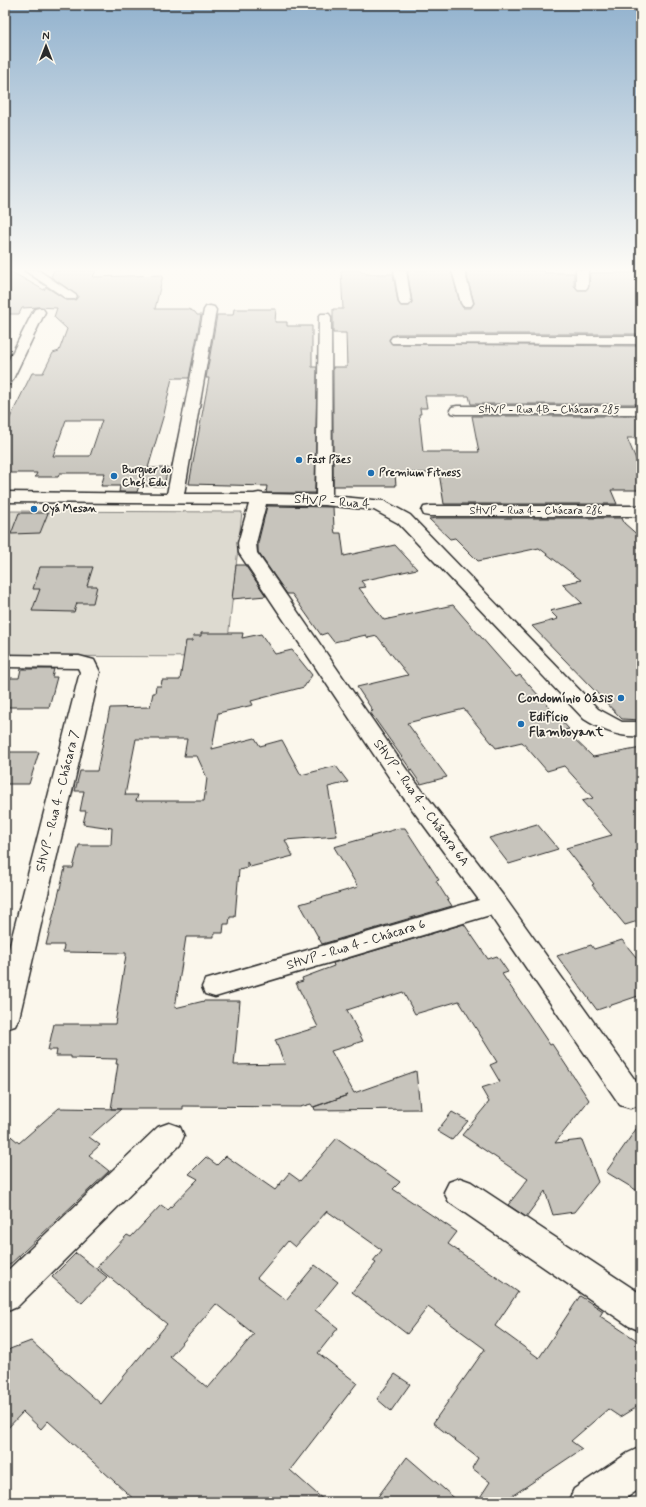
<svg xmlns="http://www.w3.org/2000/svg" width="646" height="1507" font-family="Mynerve,sans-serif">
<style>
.green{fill:#dddad0;stroke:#84827e}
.building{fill:#c7c4bc;stroke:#2b2b2b;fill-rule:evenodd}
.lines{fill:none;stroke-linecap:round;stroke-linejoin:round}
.minor-casing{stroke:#2b2b2b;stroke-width:3}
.minor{fill:#fbf7ec;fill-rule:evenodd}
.poi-dot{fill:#1f6fb2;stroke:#fbf7ec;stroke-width:1.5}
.labels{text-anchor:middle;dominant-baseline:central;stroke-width:3.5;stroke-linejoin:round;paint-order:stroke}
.far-street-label{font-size:11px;fill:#2b2b2b;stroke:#fbf7ec}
.far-poi-label{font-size:11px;font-weight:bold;fill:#2b2b2b;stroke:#fbf7ec;text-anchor:start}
.street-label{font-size:13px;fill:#2b2b2b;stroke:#fbf7ec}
.poi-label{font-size:13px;font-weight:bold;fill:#2b2b2b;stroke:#fbf7ec;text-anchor:end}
</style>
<rect width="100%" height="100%" fill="#fbf7ec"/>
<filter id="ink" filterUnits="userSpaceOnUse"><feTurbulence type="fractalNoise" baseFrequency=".025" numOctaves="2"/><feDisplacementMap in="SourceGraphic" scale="8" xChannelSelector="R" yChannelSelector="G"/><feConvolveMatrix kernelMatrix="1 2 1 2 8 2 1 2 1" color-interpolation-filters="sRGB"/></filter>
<g filter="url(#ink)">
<path class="green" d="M5,511L242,512L226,657L5,656Z"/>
<path class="building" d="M5,270H8L44,290L46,287L67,300H75L78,296L51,277L54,270H96L93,277L163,275L155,309H188L195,312L197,315H201L189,378H172L164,414L148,468H168L164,486H139L137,492H119L120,486H101L105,473H60L58,477H35L37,473H5V441L9,431H7L10,424H7L32,373H43L53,353L59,351L67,329L54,317L57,308L39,307L22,308L19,314H5ZM66,420H102L90,456H53Z
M341,270H361V272H365L366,274H393L398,302L401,306H409L412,302L407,270H451L460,303L463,308H471L474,303L465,270H544L545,273H574V286L578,290H586L589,287L590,273H641V290H636L641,300V334H397L392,336L389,339L392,344L641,346V404H471L469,396H425L427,408H420L421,414H419L423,452H479L472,416H641V438H627L641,471V490H611L617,504H444L439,473H395L396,486H333V367H347L346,333H333V309H343Z
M234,309H276L275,322H287V326H312V367H317L315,493H266L267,486L189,484L209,378H206L217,315H233Z
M267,506L333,507L334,528L335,533H341L344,556L395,545L417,569L361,581L366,587L359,588L384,620L453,605L516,677L520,675L569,729L565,730L593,757L641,748V920L625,925L592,885L594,884L566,848L612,835L582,801L593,798L564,766L547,771L522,742L496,748L464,709L407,723L447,777L421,784L370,712L373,711L357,687L408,675L377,636L368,638L366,635L334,642L327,633L321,635L292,594H287L258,552V543Z
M19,513H48L40,533L11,534Z
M437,518H622L624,523L641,538V720L622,719L532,626L558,619L550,611L582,603L562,584L581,580L539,548L478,561L455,538L450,539L429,519Z
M236,565H245L266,596L232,599Z
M40,567H93L87,586H97L93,603H77L74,612L32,611L40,589H33Z
M201,633H243L242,638L261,634L275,654L292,650L312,675L304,687L251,701L253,705L218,713L212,749L255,738L260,746L282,740L301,775L336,766L348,782L328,787L337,836L285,840L293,856L250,867L247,862V868L239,870L235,917H230L229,924H224L223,933H214V937H186L175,1008L204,1001H240L234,1065L285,1064L275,1040L318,1027L296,983L303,981L302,978L334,966L333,963L464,924L488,959L497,956L508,972L502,974L550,1045L552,1044L589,1100L555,1143L582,1140L598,1182L574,1212L553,1215L545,1191L526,1217L508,1205L528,1179L462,1135L489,1102L481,1088L500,1082L490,1065L497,1062L459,1001L415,1014L403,992L347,1010L363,1041L331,1051L354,1093L416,1071L420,1109L315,1110L314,1107L348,1095L313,1107L311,1104L300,1107L183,1106V1109H111L118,1064H116L117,1059L71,1058V1056H56L57,1050H48L54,1024H115L126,955V953L63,952L64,945H46L65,868H73L79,845H111L112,828L83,824L86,811H80L84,791H75L80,771H97L110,708L150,707L153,693H155L156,686H161L162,680H180L186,641H192L193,636H201ZM136,739H187L184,756H197L207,778L204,801H136L138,795H125Z
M21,669H54L52,677H57L49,707H5V678H19Z
M5,752H39L29,784H5Z
M537,824L558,849L509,864L489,838Z
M400,828H405L439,880L436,881L452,906L322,944L300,904L358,887L334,847Z
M622,940L641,963V995L597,1010L557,956L591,945L594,949Z
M59,1108L121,1109L89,1137L100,1145L89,1155L109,1171L5,1269V1131L19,1143Z
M452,1112L468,1121L452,1140L437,1131Z
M641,1122V1193L606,1172Z
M337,1138L400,1182L393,1189L457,1232L448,1244L518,1292L495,1326L539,1358L580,1296L603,1311L600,1316L641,1343V1404L620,1417L608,1409L571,1441L582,1449L503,1502H477L490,1482L472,1468L478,1458L433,1423L485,1349L428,1307L407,1334L352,1292L376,1263L373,1261L382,1250L327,1211L295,1247L288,1241L257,1278L286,1300L315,1265L338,1282L315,1310L338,1328L318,1353L357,1383L290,1470L326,1502H137L48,1421L41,1429L23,1412L5,1431V1354L10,1349L31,1341L101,1404L167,1324L97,1267L127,1235L131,1237L161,1205L168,1210L198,1179L189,1174L206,1157L217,1165L226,1156L275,1190L289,1173L300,1181ZM216,1304L254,1334L208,1388L170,1357Z
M76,1253L107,1277L82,1303L52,1277Z
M395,1374L410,1384L391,1411L377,1399Z
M407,1457L459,1502H374Z"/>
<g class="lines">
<defs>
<path id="minor" d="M24,270H38L77,296L75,299H67Z
M394,270H406L411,302L409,305H401L399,302Z
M452,270H464L473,303L471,306H463L461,303Z
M576,270H588V286L586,289H578L576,286Z
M210,306L214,307L216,310L184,494H254L259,493L265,494L316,495L319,317L321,314H329L331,317L332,496L384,501L410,515L598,709L622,722H641V736C620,738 601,730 584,719L398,523L374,510L324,505L266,504L256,543L257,553L411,776L505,898L640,1087V1105L630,1108L620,1105L490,915L215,997L205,994L202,987L205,980L479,900L395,786L239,553L238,543L249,504L5,502V492L167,494L204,310L206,307Z
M39,308L43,309L45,312L12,381L10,384L5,385V367L33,312L35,309Z
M397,336H641V344L392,343L390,340L392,337Z
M457,406H641V414H457L452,413L450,410L452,407Z
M430,506H641V516H430L424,515L422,511L424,507Z
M5,655L79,656L94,660L100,672L19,1018L15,1026L5,1029V964L80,672L78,668L5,667Z
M169,1123L180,1127L184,1136L180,1145L17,1307L5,1312V1273L158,1127Z
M460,1178L471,1182L641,1294V1331L629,1326L449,1202L444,1192L449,1182Z
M641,1447V1488L620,1502H568L574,1489L628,1453Z"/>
</defs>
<use href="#minor" class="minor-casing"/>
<use href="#minor" class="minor"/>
</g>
</g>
<linearGradient id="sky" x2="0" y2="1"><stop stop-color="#92b2ce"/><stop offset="0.56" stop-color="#fdfbf6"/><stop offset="1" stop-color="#fdfbf6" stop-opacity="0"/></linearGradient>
<rect width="646" height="481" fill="url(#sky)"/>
<g class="poi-dot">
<circle cx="299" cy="460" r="4"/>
<circle cx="371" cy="473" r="4"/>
<circle cx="114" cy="476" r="4"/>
<circle cx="34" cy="509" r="4"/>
<circle cx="621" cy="698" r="4"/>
<circle cx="521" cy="724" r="4"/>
</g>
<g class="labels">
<g class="far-street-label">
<text x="549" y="410">SHVP - Rua 4B - Chácara 285</text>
<text x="536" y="511">SHVP - Rua 4 - Chácara 286</text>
</g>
<g class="far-poi-label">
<text x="307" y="460">Fast Pães</text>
<text x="122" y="470">Burguer do<tspan x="122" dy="13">Chef Edu</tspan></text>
<text x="379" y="473">Premium Fitness</text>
<text x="42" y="509">Oyá Mesan</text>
</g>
<g class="street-label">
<text transform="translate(332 502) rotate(4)">SHVP - Rua 4</text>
<text transform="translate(58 801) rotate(-76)">SHVP - Rua 4 - Chácara 7</text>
<text transform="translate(421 803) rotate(54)">SHVP - Rua 4 - Chácara 6A</text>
<text transform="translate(356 945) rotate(-17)">SHVP - Rua 4 - Chácara 6</text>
</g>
<g class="poi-label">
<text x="613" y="698">Condomínio Oásis</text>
<text x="529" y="717" text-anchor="start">Edifício<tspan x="529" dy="15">Flamboyant</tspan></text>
</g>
</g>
<rect width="646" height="1507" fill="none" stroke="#fbf7ec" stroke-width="20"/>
<rect x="10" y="10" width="626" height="1487" fill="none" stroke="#2b2b2b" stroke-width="1.5" filter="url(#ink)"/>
<g transform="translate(46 46)" stroke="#fbf7ec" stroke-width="3" paint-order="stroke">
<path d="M0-3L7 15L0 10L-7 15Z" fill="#2b2b2b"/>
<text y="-6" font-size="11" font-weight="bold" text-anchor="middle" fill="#2b2b2b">N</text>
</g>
</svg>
